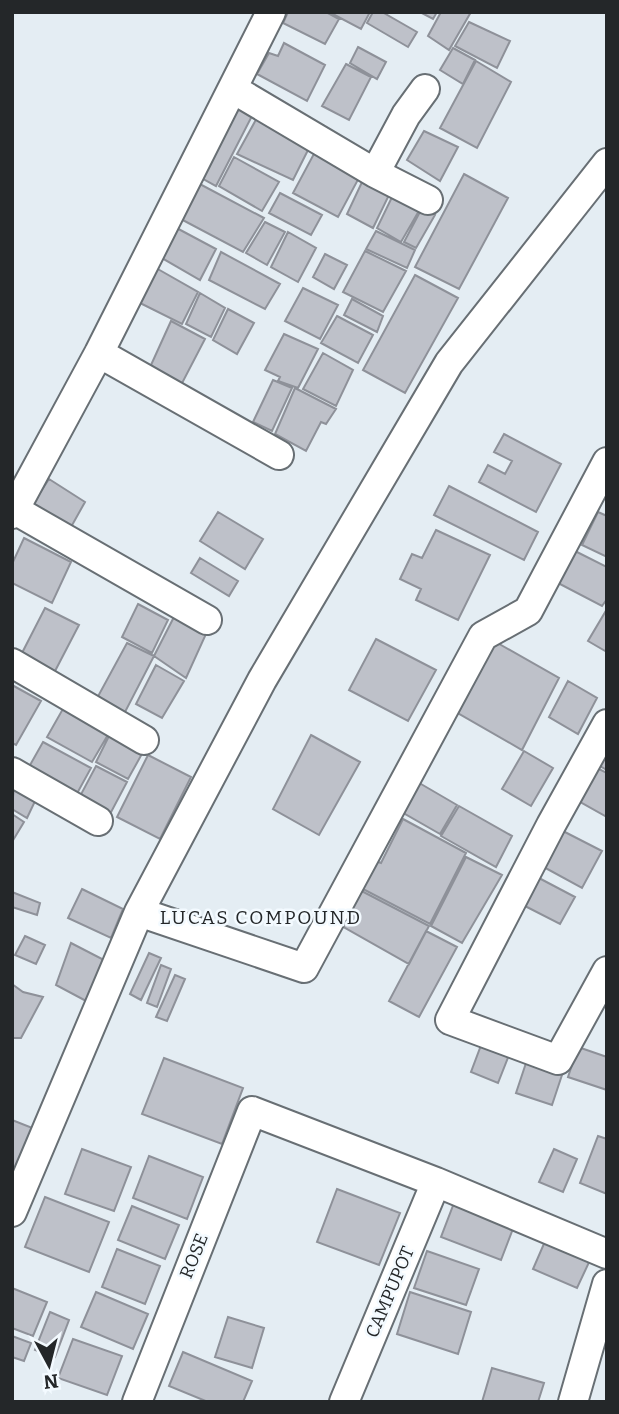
<svg xmlns="http://www.w3.org/2000/svg" width="619" height="1414" font-family="Bitter,serif">
<style>
.building{fill:#bec1c9;stroke:#8e9199;stroke-width:2}
.lines{fill:none;stroke-linecap:round;stroke-linejoin:round}
.minor-casing{stroke:#686f74;stroke-width:32}
.minor{stroke:#fff;stroke-width:28}
.labels{text-anchor:middle;dominant-baseline:central;stroke-width:5;stroke-linejoin:round;paint-order:stroke}
.street-label{font-size:18px;fill:#242729;stroke:#f3faff}
.neighbourhood-label{font-size:19px;letter-spacing:2px;fill:#242729;stroke:#f3faff}
</style>
<rect width="100%" height="100%" fill="#e4edf3"/>
<path class="building" d="M288,12H326L339,19L325,44L283,23Z
M329,12H370L361,29Z
M373,12H382L417,32L408,47L367,23Z
M420,12H437L433,19Z
M441,12H471L449,50L428,36Z
M469,22L510,41L497,68L455,46Z
M284,43L325,65L307,101L257,74L269,53L278,56Z
M358,47L386,62L377,79L350,63Z
M453,48L475,60L463,84L440,70Z
M476,61L511,82L477,148L440,128Z
M346,64L371,77L349,120L322,106Z
M233,104L253,114L216,186L198,176Z
M258,116L309,148L293,180L237,154Z
M424,131L458,147L440,181L407,160Z
M316,150L361,174L338,217L293,193Z
M234,157L279,182L262,211L219,186Z
M464,174L508,198L459,289L415,267Z
M363,180L389,195L373,228L347,214Z
M196,182L264,218L243,252L177,217Z
M280,193L322,215L311,235L269,213Z
M394,193L420,209L401,242L377,228Z
M422,208L435,215L416,248L404,242Z
M265,222L285,232L267,265L246,253Z
M171,225L216,249L200,280L155,254Z
M376,231L415,250L407,268L366,249Z
M288,232L316,248L298,282L271,267Z
M365,251L406,271L383,312L343,292Z
M221,252L280,284L265,309L209,280Z
M325,254L347,265L334,289L313,277Z
M156,268L198,292L182,324L138,302Z
M415,275L458,298L405,393L363,370Z
M303,288L338,305L320,339L285,321Z
M200,293L225,308L211,337L186,324Z
M352,299L383,316L377,332L344,315Z
M228,309L254,323L237,354L213,340Z
M337,316L373,335L358,363L321,343Z
M171,321L205,339L179,389L151,365Z
M284,334L318,349L298,388L278,381L280,377L265,370Z
M323,353L353,370L336,406L303,389Z
M273,380L292,388L272,431L253,422Z
M295,388L336,409L326,424L321,422L306,451L275,434Z
M504,434L561,464L536,512L479,482L488,465L505,474L512,461L494,452Z
M49,479L85,502L66,536L32,505Z
M449,486L538,532L524,560L434,515Z
M218,512L263,539L245,569L200,541Z
M598,512L607,516V557L582,545Z
M436,530L490,555L458,620L416,600L421,589L400,579L412,554L422,558Z
M24,538L71,562L52,603L12,583V564Z
M573,550L607,567V599L602,606L558,583Z
M200,558L238,581L229,596L191,573Z
M138,604L168,620L152,653L122,637Z
M45,608L79,625L54,673L22,653Z
M607,609V652L588,641Z
M175,615L206,634L186,678L154,656Z
M376,639L436,670L408,721L349,690Z
M494,641L559,678L522,750L456,712Z
M127,643L154,656L124,714L96,700Z
M156,665L184,681L162,718L136,704Z
M568,681L597,698L578,734L549,717Z
M12,685L41,701L16,745L12,743Z
M64,707L109,733L92,762L47,737Z
M110,734L143,752L128,779L96,762Z
M311,735L360,762L319,835L273,809Z
M43,742L91,768L74,799L25,774Z
M524,751L553,768L531,806L502,789Z
M607,753V770L600,766Z
M148,755L191,777L160,839L117,817Z
M96,766L127,782L109,816L78,800Z
M593,766L607,773V817L575,799Z
M409,777L457,805L440,834L393,807Z
M14,785L37,797L27,818L12,809Z
M459,806L512,836L496,867L441,836Z
M12,814L24,822L12,842Z
M403,819L466,853L430,924L361,888L375,861L381,863Z
M559,829L602,851L582,888L540,865Z
M466,857L502,875L462,943L431,926Z
M537,877L575,897L560,924L521,904Z
M352,886L429,926L409,964L333,921Z
M82,889L123,909L111,938L68,918Z
M12,892L40,903L37,915L12,907Z
M426,931L457,947L419,1017L389,1001Z
M25,936L45,945L36,964L15,955Z
M71,943L104,960L88,1002L56,985Z
M149,953L161,958L141,1000L130,994Z
M161,965L171,969L157,1007L147,1003Z
M175,975L185,979L167,1021L156,1017Z
M12,984L23,992L43,997L21,1038H12Z
M483,1040L511,1050L498,1083L471,1072Z
M578,1047L607,1057V1090L568,1077Z
M528,1057L564,1069L552,1105L516,1093Z
M164,1058L243,1088L222,1144L142,1114Z
M12,1120L35,1129L17,1169L12,1167Z
M598,1136L607,1139V1194L580,1183Z
M82,1149L131,1167L114,1211L65,1194Z
M554,1149L577,1159L563,1192L539,1182Z
M149,1156L203,1177L187,1219L133,1198Z
M337,1189L400,1213L379,1265L317,1242Z
M45,1197L109,1222L89,1272L25,1247Z
M454,1203L514,1226L501,1260L441,1237Z
M132,1206L179,1225L165,1259L118,1240Z
M546,1239L591,1258L577,1288L533,1269Z
M117,1249L160,1266L145,1304L102,1287Z
M427,1251L479,1269L466,1305L414,1288Z
M12,1288L47,1302L33,1336L12,1328Z
M96,1292L148,1314L133,1349L81,1327Z
M410,1292L471,1312L458,1354L397,1334Z
M50,1312L69,1320L55,1357L35,1350Z
M228,1317L264,1328L252,1368L215,1357Z
M12,1336L31,1343L24,1361L12,1357Z
M73,1339L122,1356L107,1395L58,1378Z
M183,1352L252,1381L243,1402H208L169,1386Z
M492,1368L544,1383L538,1402H482Z"/>
<g class="lines">
<defs>
<path id="minor" d="M233,89L375,173L428,200
M375,173L406,115L425,89
M99,353L279,455
M15,510L207,620
M12,514L99,353L271,12
M12,663L144,740
M607,724L551,825L450,1020L558,1060L607,971
M12,772L98,821
M139,912L262,680L449,363L607,163
M12,1212L139,912L304,968L483,636L528,611L607,462
M137,1402L252,1111L436,1182L607,1254
M344,1402L436,1182
M573,1402L607,1284"/>
</defs>
<use href="#minor" class="minor-casing"/>
<use href="#minor" class="minor"/>
</g>
<g class="labels">
<g class="street-label">
<text transform="translate(194 1256) rotate(-68)">ROSE</text>
<text transform="translate(390 1292) rotate(-67)">CAMPUPOT</text>
</g>
<g class="neighbourhood-label">
<text x="261" y="917">LUCAS COMPOUND</text>
</g>
</g>
<rect width="619" height="1414" fill="none" stroke="#242729" stroke-width="28"/>
<g transform="translate(49 1365) rotate(173)" stroke="#f3faff" stroke-width="5" paint-order="stroke">
<path d="M0-5L12 26L0 18L-12 26Z" fill="#242729"/>
<text y="-10" font-size="19" font-weight="bold" text-anchor="middle" fill="#242729">N</text>
</g>
</svg>
